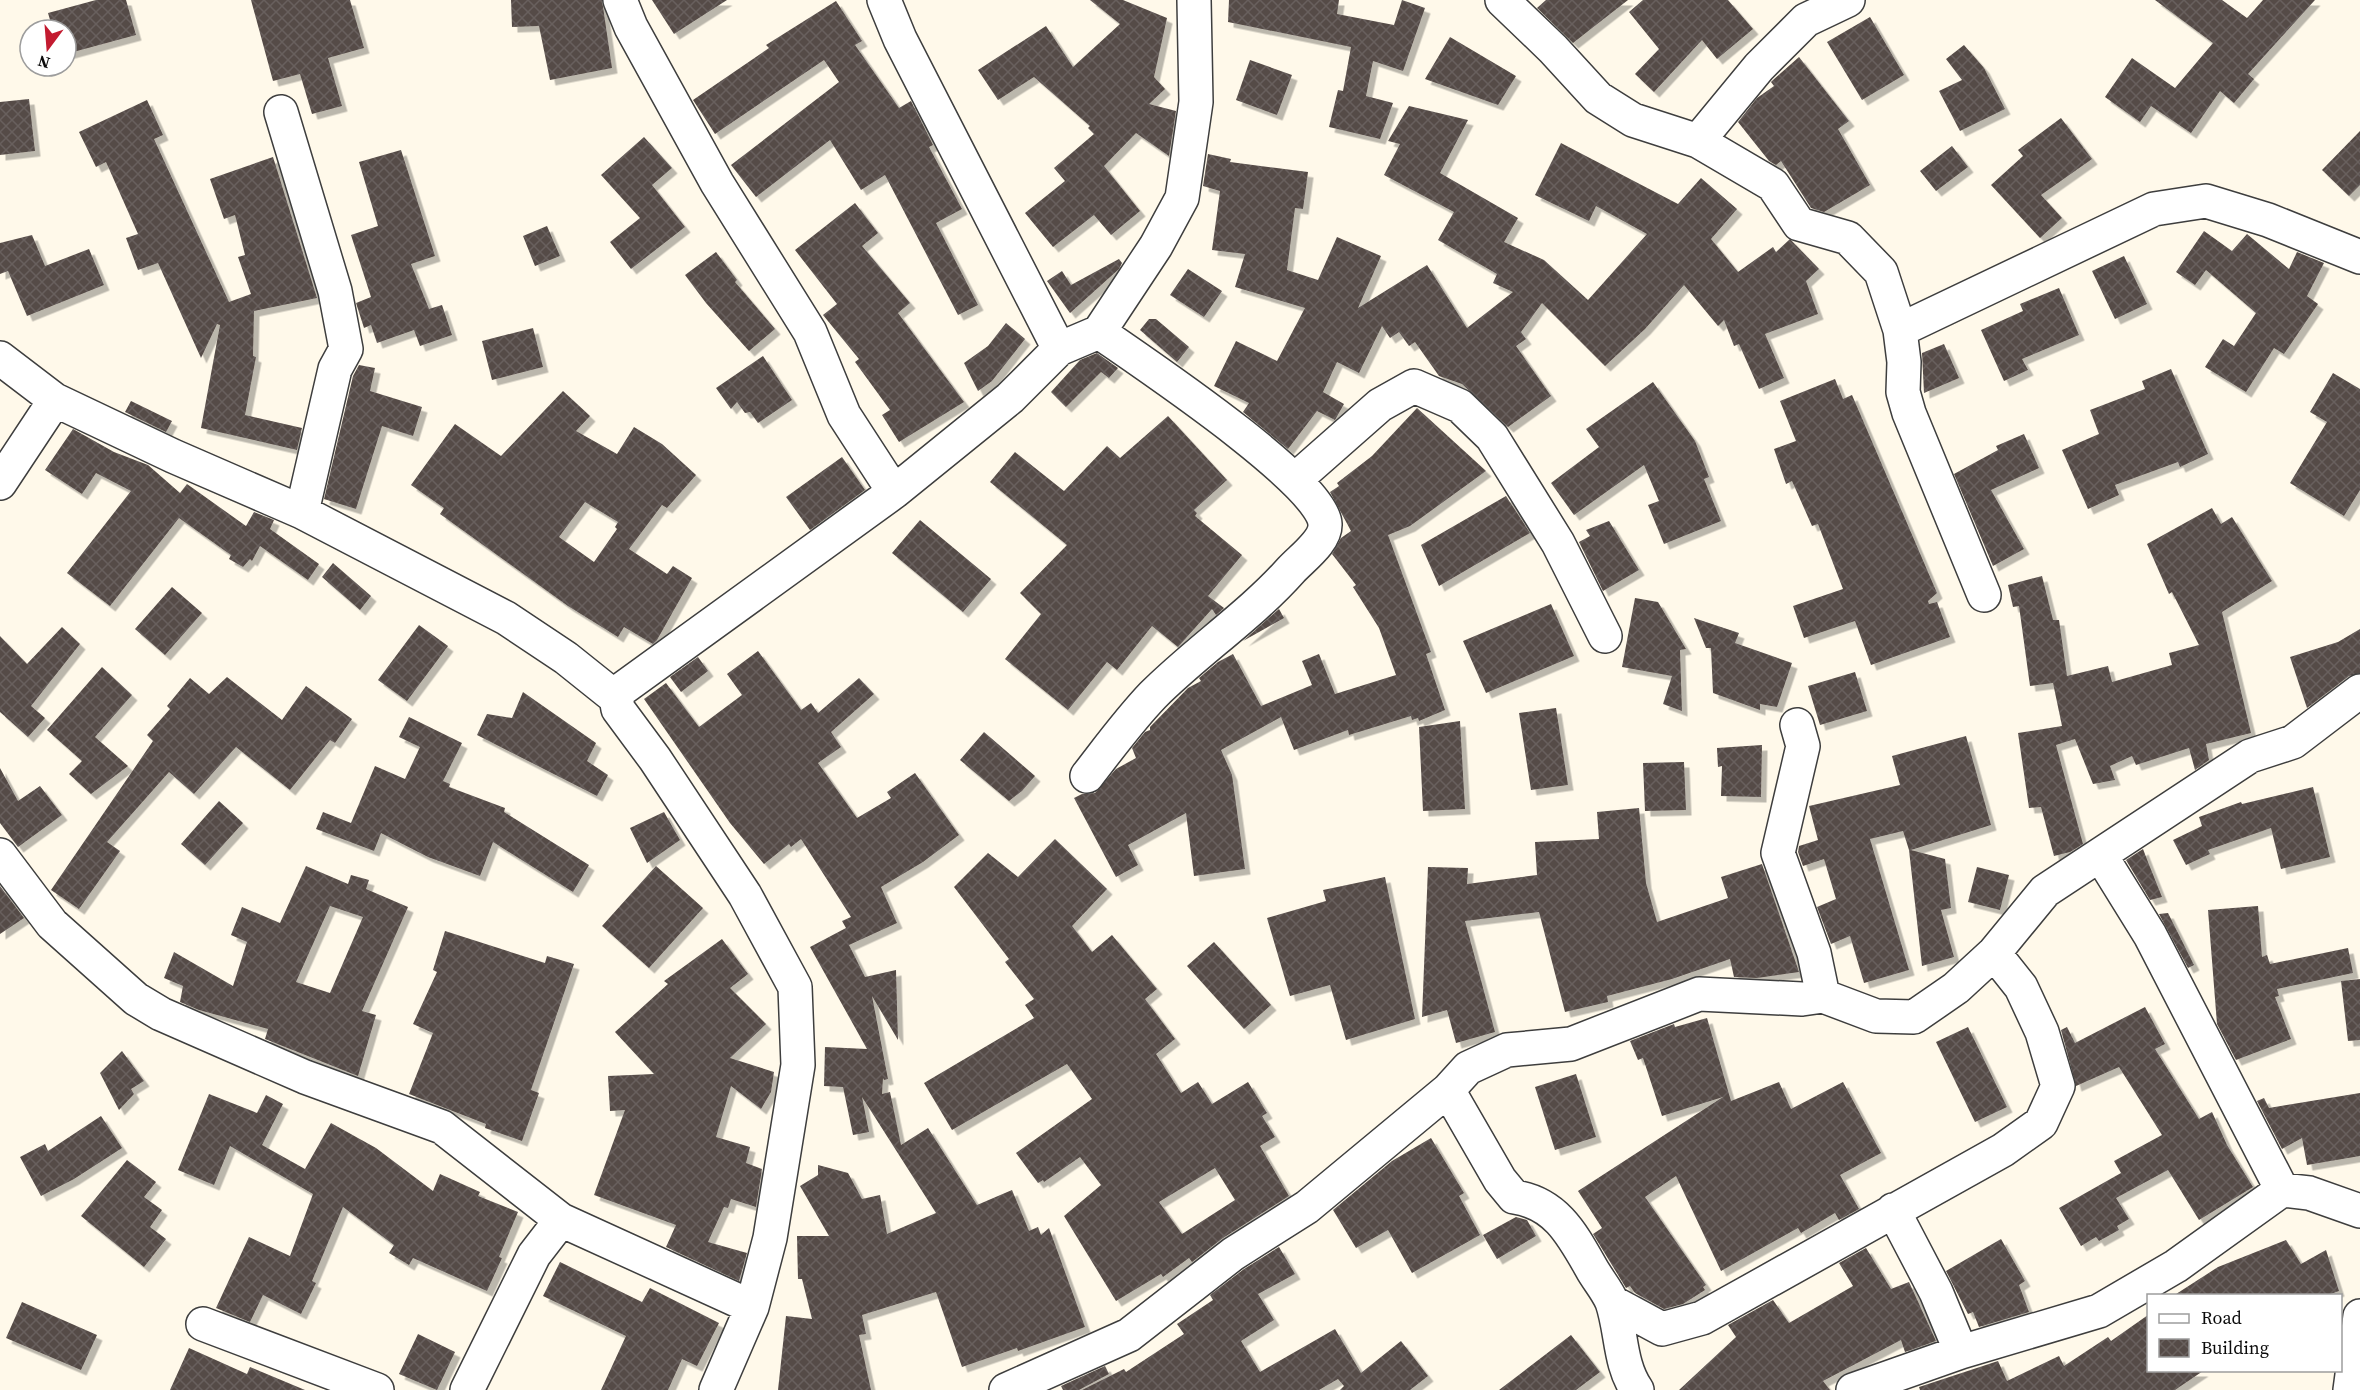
<svg xmlns="http://www.w3.org/2000/svg" width="2360" height="1390" font-family="'Source Serif 4',serif">
<style>
.building{fill:url(#building-cross-hatch);fill-rule:evenodd;filter:url(#shadow)}
.lines{fill:none;stroke-linecap:round;stroke-linejoin:round}
.minor-casing{stroke:#3e3e3e;stroke-width:36}
.minor{stroke:#fff;stroke-width:33}
</style>
<defs>
<pattern id="building-cross-hatch" width="8" height="8" patternUnits="userSpaceOnUse" patternTransform="scale(1.5)"><rect width="8" height="8" fill="#554b47"/><path d="M0 0l8 8M0 8l8-8" fill="none" stroke="#68605d"/></pattern>
<filter id="shadow"><feDropShadow dx="5.5" dy="5.5" stdDeviation="0" flood-color="#0004"/></filter>
</defs>
<rect width="100%" height="100%" fill="#fff9ea"/>
<path class="building" d="M96,0H126L136,35L66,54V30H53L48,13Z
M251,0H350L364,48L328,58L342,106L312,114L300,74L273,81Z
M511,0H602L612,68L550,80L539,26L512,27Z
M652,0H727L674,34Z
M1090,0H1123L1167,18L1154,77L1165,89L1149,104L1176,111L1169,156L1136,133L1104,166L1140,211L1111,235L1094,215L1053,247L1025,213L1065,181L1054,168L1094,134L1088,128L1090,126L1034,77L998,100L978,70L1046,26L1073,67L1120,24Z
M1229,0H1339L1337,14L1394,25L1402,0L1425,8L1403,71L1373,61L1366,96L1393,103L1380,139L1329,127L1338,90L1343,91L1351,47L1228,22Z
M1546,0H1628L1573,43L1537,8Z
M1643,0H1728L1753,29L1717,59L1702,40L1654,92L1635,74L1659,49L1629,12Z
M2155,0H2222L2247,18L2263,0H2315L2248,74L2254,79L2234,103L2220,91L2191,133L2151,106L2140,122L2105,97L2132,58L2175,88L2213,43Z
M836,1L862,41L855,45L899,108L911,101L933,145L929,147L962,209L936,223L978,305L958,315L885,175L861,190L830,140L756,197L731,165L839,82L824,60L715,134L693,100L769,48L766,45Z
M1870,17L1904,75L1862,100L1827,42Z
M1450,37L1516,76L1498,105L1425,79Z
M1964,45L1984,68L2005,109L1960,131L1939,91L1962,80L1946,59Z
M1799,57L1849,121L1838,129L1870,185L1824,212L1811,208L1781,161L1776,165L1769,161L1738,122L1757,98L1774,86L1771,82L1773,80Z
M1250,60L1292,75L1277,115L1236,100Z
M29,99L35,151L0,155V102Z
M147,100L163,135L154,139L229,302L251,294L238,257L245,255L235,215L224,219L210,179L273,157L317,298L254,311L253,356L256,357L245,415L302,428L297,450L201,428L220,325L217,324L201,358L158,263L138,270L126,238L138,234L106,162L96,167L79,132Z
M1409,106L1468,120L1440,173L1518,218L1504,242L1544,260L1588,300L1647,234L1596,206L1589,221L1535,195L1561,143L1678,204L1701,178L1737,209L1711,239L1738,272L1773,247L1776,252L1790,239L1819,269L1806,281L1818,314L1765,334L1784,378L1759,389L1739,344L1734,346L1724,320L1718,326L1684,285L1645,329L1605,366L1542,303L1521,332L1526,339L1516,346L1551,396L1508,427L1462,384L1439,376L1415,342L1409,346L1399,332L1390,338L1382,326L1359,373L1337,362L1323,392L1344,404L1335,420L1317,411L1288,449L1243,412L1249,403L1214,386L1236,341L1277,361L1305,308L1235,287L1245,254L1212,250L1220,191L1203,186L1208,154L1231,159L1230,162L1308,172L1303,209L1295,208L1287,270L1318,280L1337,237L1381,256L1358,308L1427,265L1467,328L1513,292L1493,283L1497,274L1438,240L1454,212L1384,175L1400,144L1388,141Z
M2061,118L2092,159L2041,195L2062,218L2040,238L1991,185L2023,156L2018,150Z
M2360,131V185L2349,196L2322,170Z
M644,137L672,168L652,185L685,227L631,269L610,242L640,218L601,175Z
M1952,146L1968,167L1936,191L1920,171Z
M401,150L435,256L411,264L429,309L442,305L452,335L420,346L414,330L377,343L371,325L364,328L356,303L371,297L351,235L378,226L359,162Z
M855,203L878,233L862,246L910,303L898,313L964,402L899,442L882,415L890,410L855,362L859,359L823,315L837,304L795,250Z
M547,226L560,256L535,266L523,236Z
M2204,231L2232,251L2247,234L2289,269L2297,252L2324,263L2307,296L2318,304L2284,354L2274,348L2246,392L2205,367L2223,339L2234,346L2256,313L2206,270L2195,285L2176,272Z
M32,235L45,266L89,249L104,285L27,316L8,271L0,274V243Z
M716,252L737,280L735,282L775,329L749,351L706,303L685,275Z
M2124,256L2147,304L2115,319L2092,271Z
M1119,259L1122,263L1119,269L1070,313L1047,281L1062,271L1071,285Z
M1188,269L1222,291L1204,317L1170,295Z
M2059,288L2079,335L2022,359L2028,370L2004,381L1981,330L2023,311L2020,304Z
M1149,319H1156L1189,347L1177,362L1140,330Z
M1006,323L1025,339L992,381L978,391L964,363L988,346Z
M533,328L543,367L492,380L482,341Z
M1944,344L1959,378L1924,393L1922,353Z
M1097,353L1118,368L1109,378L1101,372L1066,407L1051,392L1080,360Z
M763,356L792,400L758,423L750,412L745,413L737,402L731,409L716,388Z
M359,365L375,368L370,391L422,407L413,436L382,426L356,509L324,499L353,376Z
M2171,369L2208,454L2180,467L2178,462L2115,485L2119,495L2088,509L2062,450L2099,434L2090,410L2145,389L2142,381Z
M2333,373L2360,389V490L2344,516L2290,483L2327,422L2310,412Z
M1835,379L1843,399L1852,395L1937,593L1928,601L1929,604L1937,602L1950,637L1871,665L1855,621L1804,638L1793,606L1843,589L1818,524L1812,526L1792,481L1786,484L1774,449L1796,441L1780,401Z
M1653,382L1695,441L1709,477L1704,479L1721,521L1664,544L1648,505L1659,501L1644,465L1574,515L1551,483L1599,447L1586,429Z
M563,391L590,416L576,431L617,454L634,427L662,444L696,475L667,508L662,505L629,549L667,574L673,566L692,578L657,640L653,644L624,627L618,637L568,606L440,514L444,508L411,485L455,424L501,456ZM585,502L618,522L615,527L617,529L594,562L559,537Z
M131,401L172,421L166,432L125,412Z
M1417,408L1486,471L1410,526L1388,535L1431,652L1426,654L1445,710L1419,721L1418,718L1412,720L1411,716L1349,735L1348,730L1294,750L1281,717L1221,750L1232,775L1245,869L1194,876L1186,813L1128,845L1138,865L1116,877L1074,798L1082,794L1095,793L1116,769L1136,758L1132,748L1145,732L1150,730V727L1188,688L1201,681L1199,678L1218,662L1233,654L1261,706L1312,685L1302,661L1319,654L1335,694L1396,675L1379,628L1353,587L1356,585L1332,554L1341,538L1351,531L1330,492L1339,486L1337,483L1372,456Z
M1168,416L1227,480L1194,510L1197,513L1195,516L1242,555L1208,596L1224,608L1216,615L1212,609L1178,647L1152,626L1117,670L1107,662L1068,710L1005,659L1041,614L1020,593L1067,545L990,482L1015,452L1064,491L1107,446L1120,458Z
M73,429L114,452L148,465L180,493L187,484L246,526L254,512L274,520L270,529L319,564L308,580L260,546L252,561L250,559L243,567L229,559L231,555L179,518L110,606L67,573L131,491L96,473L82,494L45,470Z
M2024,434L2039,468L1991,490L2024,549L1993,566L1954,474L1998,450L1996,446Z
M842,457L865,490L810,530L786,497Z
M1506,496L1530,533L1439,586L1421,545Z
M2212,508L2221,524L2232,517L2272,581L2222,612L2251,733L2206,744L2209,760L2195,770L2189,748L2136,765L2132,756L2110,766L2115,780L2093,784L2075,739L2056,745L2083,844L2070,852L2054,856L2041,807L2029,808L2018,733L2062,726L2053,683L2030,686L2019,606L2013,607L2008,585L2042,576L2053,620H2059L2067,676L2108,666L2112,682L2172,665L2169,653L2199,645L2172,592L2169,594L2147,544Z
M920,520L991,579L963,612L892,553Z
M1609,521L1639,570L1603,591L1579,542L1590,536L1586,530Z
M333,563L371,596L360,610L322,577Z
M172,587L202,613L165,655L135,629Z
M1635,598L1658,602L1686,649L1680,650L1682,711L1663,704L1672,676L1622,667Z
M1551,604L1574,656L1486,693L1463,641Z
M1279,609L1284,618L1243,641L1271,616Z
M1694,618L1739,633L1735,643L1792,663L1777,707L1760,704V710L1713,693L1711,648H1706Z
M419,625L448,646L407,701L378,680Z
M62,627L80,644L31,706L45,718L28,737L0,712V636L27,664Z
M2360,629V673L2349,676L2307,708L2290,657L2338,642Z
M758,651L801,710L811,703L818,713L859,678L874,694L831,732L841,747L818,763L857,818L891,798L887,792L915,773L959,835L923,862L881,887L897,923L849,945L865,977L896,970L898,1040L872,996L888,1079L884,1080L883,1078L882,1094L890,1092L901,1145L928,1128L977,1205L1012,1190L1029,1231L1038,1227L1041,1235L1049,1228L1085,1327L1018,1351L1017,1348L962,1367L936,1292L862,1315L866,1334L859,1335L871,1390H778L786,1316L812,1319L802,1279H798L797,1236H829L800,1186L818,1175V1165L848,1173L862,1199L880,1195L887,1234L936,1213L862,1097L869,1132L853,1135L843,1087L824,1086L825,1047L867,1049L810,947L846,928L842,921L851,917L801,839L791,847L789,844L764,864L730,823L644,699L666,683L699,727L742,695L727,674Z
M698,657L708,671L681,692L670,677Z
M102,667L132,695L95,737L128,766L91,794L69,774L82,761L47,730Z
M1855,672L1867,711L1820,725L1808,686Z
M227,677L282,720L306,686L352,719L335,743L330,740L290,790L236,747L194,794L169,772L107,842L120,851L79,909L51,890L153,741L147,735L170,709L167,706L190,678L209,694Z
M523,692L596,743L587,761L608,775L597,796L477,735L487,714L512,718Z
M1556,708L1568,785L1531,790L1519,713Z
M409,717L462,743L443,781L450,784L449,787L505,808L504,812L589,865L573,892L493,842L480,876L428,857L381,833L374,851L316,829L323,812L351,823L375,766L405,779L420,747L399,737Z
M1460,721L1465,809L1423,811L1419,727Z
M984,732L1035,776L1022,791L1009,801L960,760Z
M1966,736L1991,825L1911,850L1945,859L1951,908L1941,910L1954,957L1922,966L1909,850L1903,831L1870,839L1909,970L1864,983L1850,936L1831,944L1817,907L1836,899L1824,859L1803,866L1798,852L1799,846L1818,840L1809,806L1900,785L1892,756Z
M1762,745L1761,797L1721,796L1722,766L1718,767L1717,748Z
M1684,762L1686,810L1645,811L1643,763Z
M0,768L18,801L40,786L62,815L18,847L0,823Z
M2313,787L2330,857L2281,869L2271,828L2208,850L2210,854L2186,865L2173,840L2202,826L2199,817L2241,802L2242,804Z
M219,801L243,823L205,865L181,844Z
M1639,808L1646,883L1657,922L1728,898L1721,877L1762,864L1799,972L1757,978L1734,977L1730,959L1672,979L1607,996L1608,1002L1565,1012L1539,912L1465,921L1495,1032L1456,1043L1447,1010L1422,1017L1428,867L1468,868L1467,884L1537,875L1535,842L1599,839L1597,812Z
M664,812L680,840L647,863L630,828Z
M1055,839L1107,889L1072,926L1092,952L1112,935L1157,989L1145,999L1175,1039L1156,1054L1181,1093L1198,1082L1212,1104L1248,1082L1267,1113L1262,1116L1275,1137L1260,1146L1289,1196L1223,1238L1192,1262L1189,1258L1163,1277L1161,1274L1116,1301L1064,1216L1101,1185L1080,1157L1044,1182L1043,1180L1038,1183L1016,1153L1092,1099L1067,1064L952,1130L924,1083L1034,1018L1025,1005L1034,999L1005,962L1009,959L954,887L988,853L1018,877ZM1215,1168L1235,1200L1182,1234L1159,1202Z
M2143,849L2148,862L2162,897L2150,900L2126,860Z
M306,866L348,884L351,875L369,880L366,889L408,907L362,1011L376,1015L358,1076L265,1039L268,1029L199,1010L180,1002L183,986L164,978L174,952L233,986L247,942L231,935L242,907L280,923ZM330,906L363,917L330,993L296,982Z
M656,866L703,908L649,968L602,926Z
M1977,867L2009,875L2000,910L1968,902Z
M1385,877L1415,1019L1346,1040L1330,985L1290,996L1267,918L1326,901L1323,890Z
M0,886L24,918L0,934Z
M2258,906L2262,957L2267,955L2270,964L2348,948L2353,973L2277,989L2279,996L2275,997L2291,1039L2236,1060L2217,1024L2208,910Z
M2168,913L2194,965L2188,968L2159,914Z
M445,931L545,963L547,956L574,964L531,1090L539,1093L522,1141L485,1128L486,1124L409,1094L433,1033L413,1024L437,972L433,970Z
M722,939L748,974L730,988L766,1024L730,1058L774,1072L771,1092L761,1109L731,1086L716,1137L750,1147L746,1163L762,1169L756,1207L731,1199L728,1208L724,1207L708,1242L747,1253L739,1281L666,1247L676,1225L594,1195L625,1110L610,1111L608,1076L654,1074L615,1032L668,984L664,981Z
M1214,942L1271,1005L1244,1029L1187,966Z
M2360,979V1040L2348,1041L2341,981Z
M2145,1007L2165,1044L2155,1049L2199,1119L2212,1112L2227,1145L2253,1187L2199,1220L2168,1170L2116,1198L2129,1219L2117,1226L2119,1230L2099,1241L2096,1237L2081,1246L2059,1208L2121,1173L2114,1161L2162,1135L2119,1067L2076,1086L2061,1030L2067,1027L2075,1043Z
M1707,1018L1731,1101L1779,1082L1791,1109L1843,1082L1881,1153L1840,1175L1859,1209L1839,1220L1835,1213L1801,1233L1798,1228L1721,1271L1676,1176L1645,1197L1706,1285L1703,1287L1705,1290L1683,1304L1664,1309L1635,1293L1630,1286L1626,1288L1593,1234L1602,1228L1578,1191L1723,1097L1662,1116L1643,1058L1638,1060L1630,1041L1674,1024L1675,1027Z
M1968,1027L2007,1107L1975,1122L1936,1042Z
M122,1051L144,1081L131,1089L134,1094L119,1110L100,1073Z
M1576,1074L1596,1137L1555,1150L1535,1087Z
M2360,1093V1156L2307,1165L2302,1138L2282,1149L2257,1101L2264,1098L2269,1108Z
M209,1094L257,1113L266,1095L283,1104L262,1145L305,1169L331,1123L376,1148L433,1191L440,1174L480,1192L478,1196L518,1212L499,1257L502,1258L487,1291L413,1258L409,1265L389,1253L394,1245L343,1207L312,1281L316,1283L301,1314L263,1295L250,1322L216,1308L249,1237L290,1256L313,1194L230,1146L214,1185L178,1170Z
M101,1116L122,1148L74,1179L41,1196L20,1157L45,1144L48,1151Z
M1431,1138L1464,1193L1459,1196L1480,1235L1412,1273L1388,1230L1356,1248L1333,1210L1392,1161Z
M127,1160L156,1182L144,1197L162,1210L150,1227L166,1239L144,1267L81,1216Z
M1516,1217L1527,1220L1536,1236L1497,1259L1483,1235Z
M2001,1239L2025,1281L2019,1285L2029,1312L1979,1327L1973,1312L1968,1314L1946,1271Z
M2286,1240L2301,1264L2326,1250L2339,1291L2325,1296H2173L2218,1267Z
M1279,1247L1295,1274L1258,1294L1274,1320L1241,1341L1260,1372L1335,1329L1361,1373L1401,1341L1428,1376L1410,1390H1340L1344,1386L1338,1379L1319,1390H1082L1124,1369L1126,1372L1184,1334L1177,1324L1213,1300L1210,1295L1244,1269Z
M1866,1248L1891,1289L1909,1282L1936,1341L1905,1352L1901,1340L1823,1381L1830,1390H1679L1736,1337L1728,1325L1773,1300L1789,1323L1853,1286L1839,1263Z
M560,1262L642,1302L650,1288L719,1323L697,1366L682,1359L668,1390H601L626,1336L543,1296Z
M22,1302L97,1335L81,1370L6,1338Z
M2148,1315V1371H2203L2175,1390H1920L1919,1387L1998,1361L2007,1381L2059,1356L2064,1366L2108,1337L2111,1341Z
M418,1334L455,1352L437,1390L399,1374Z
M1571,1335L1600,1372L1576,1390H1499Z
M189,1348L247,1374L250,1367L305,1390H170Z
M1105,1366L1109,1374L1079,1390H1063L1061,1386Z"/>
<g class="lines">
<defs>
<path id="minor" d="M620,0L631,27L717,183L810,332L844,415L894,492
M884,0L900,39L1059,349
M1502,0L1553,49L1598,98L1633,120L1698,141L1773,185L1799,224L1848,238L1881,272L1900,330L1904,362L1903,392L1909,413L1984,595
M281,112L335,291L346,349L335,369L302,512
M1698,141L1759,67L1806,20L1848,0
M1900,330L2154,209L2206,201L2268,220L2360,257
M0,358L55,400L173,456L302,512L506,618L566,658L616,698
M1296,479L1380,405L1414,386L1460,406L1492,437L1558,543L1605,636
M0,483L55,400
M1797,725L1803,746L1778,853L1814,953L1823,996
M1087,776C1108,749 1129,720 1153,695C1197,651 1250,616 1291,570C1302,558 1326,541 1325,524C1323,482 1139,360 1099,332
M0,855L52,924L136,999L161,1014L305,1077L442,1127L561,1220L752,1307
M2101,856L2150,935L2282,1190
M1448,1090L1500,1180L1514,1197C1557,1203 1573,1236 1593,1271C1599,1281 1608,1292 1612,1302C1622,1331 1619,1364 1637,1390
M1893,1210L1936,1292L1961,1352
M1612,1302L1662,1329L1702,1318L2003,1150L2041,1123L2058,1086L2042,1032L2021,987L1994,953
M203,1324L377,1390
M467,1390L534,1255L561,1220
M716,1390L752,1307L770,1238L798,1065L795,987L745,895L655,759L618,709L616,698L622,689L894,492L1010,398L1059,349L1099,332L1156,246L1182,198L1196,102L1194,0
M1006,1390L1129,1335L1233,1254L1307,1207L1448,1090L1468,1068L1507,1050L1571,1044L1699,994L1802,999L1823,996L1876,1016L1914,1017L1956,988L1994,953L2045,891L2250,756L2293,742L2360,691
M1853,1390L1961,1352L2099,1311L2176,1266L2282,1190L2309,1193L2360,1211
M2350,1390L2360,1316"/>
</defs>
<use href="#minor" class="minor-casing"/>
<use href="#minor" class="minor"/>
</g>
<rect x="2147" y="1294" width="195" height="78" fill="#ffffff" stroke="#9d9d9d" stroke-width="1.5"/>
<rect x="2159" y="1314" width="30" height="9" fill="#ffffff" stroke="#9d9d9d" stroke-width="1.5"/>
<text x="2201" y="1324" font-size="18" fill="#0b0b0b">Road</text>
<rect x="2159" y="1339" width="30" height="18" fill="url(#building-cross-hatch)" stroke="#9d9d9d" stroke-width="1.5"/>
<text x="2201" y="1354" font-size="18" fill="#0b0b0b">Building</text>
<g transform="translate(48 48) rotate(196)"><circle r="28" fill="#ffffff" stroke="#9d9d9d" stroke-width="1.5"/>
<path d="M0-4.5L10 22L0 15L-10 22Z" fill="#c31b30"/>
<text y="-9" font-size="16" font-weight="bold" text-anchor="middle" fill="#0b0b0b">N</text>
</g>
</svg>
